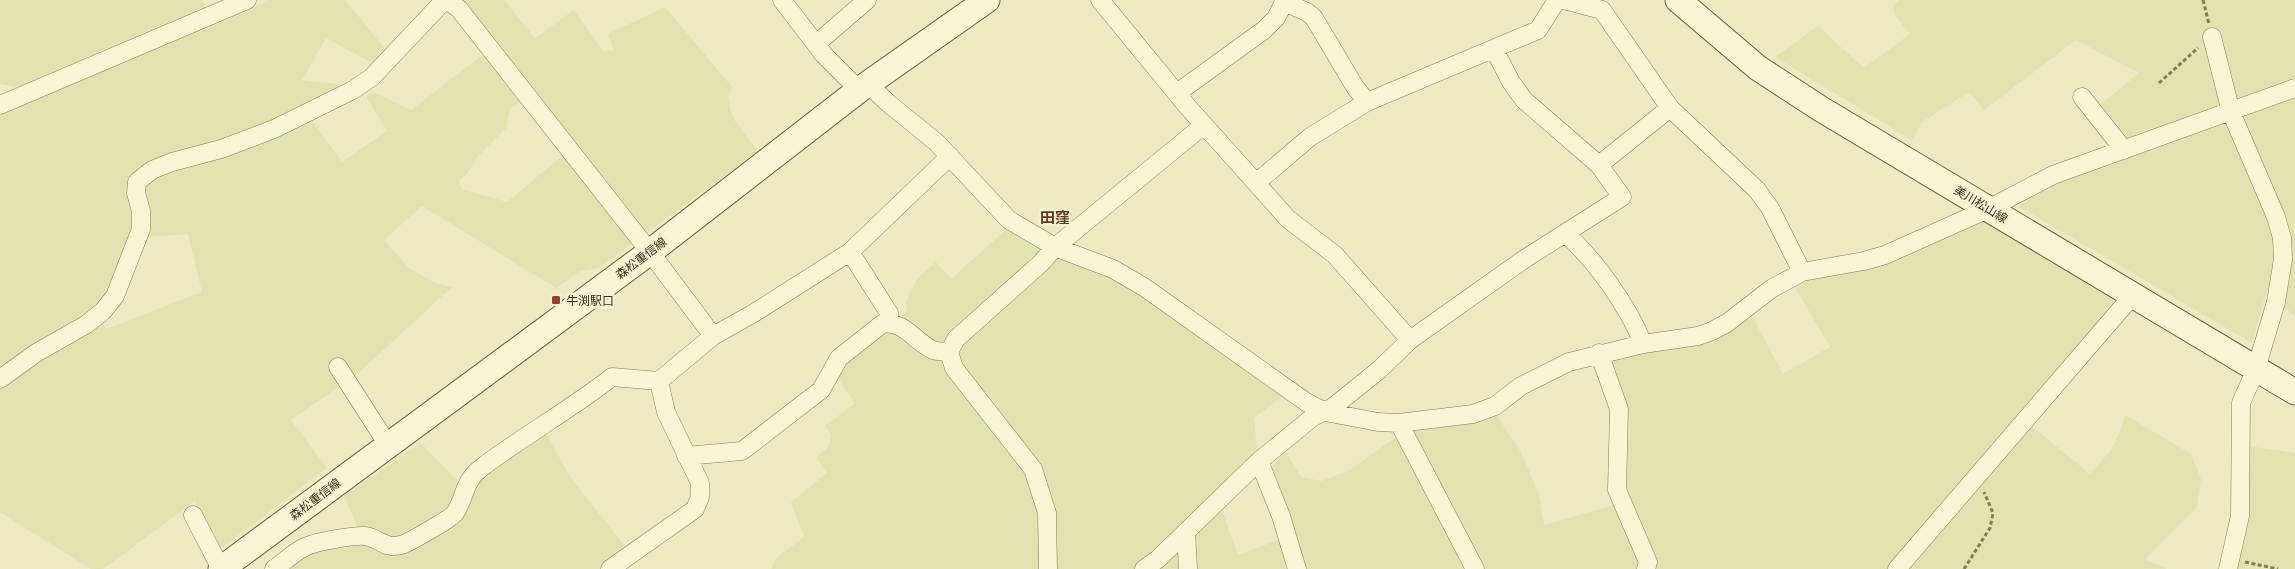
<svg xmlns="http://www.w3.org/2000/svg" width="2295" height="569" font-family="'Noto Serif','Noto Sans JP',serif">
<style>
.farmland{fill:#e0e2af;fill-rule:evenodd}
.lines{fill:none;stroke-linecap:round;stroke-linejoin:round}
.street-casing{stroke:#867a59;stroke-width:19}
.secondary-casing{stroke:#685b3d;stroke-width:27}
.path{stroke:#867a59;stroke-width:3;stroke-dasharray:4 2.5;stroke-linecap:butt}
.street{stroke:#f8f5d4;stroke-width:18}
.secondary{stroke:#f8f5d4;stroke-width:25}
.poi-dot{fill:#93402b;stroke:#f4f1d1;stroke-width:2}
.labels{text-anchor:middle;dominant-baseline:central;stroke-width:5;stroke-linejoin:round;paint-order:stroke}
.street-label{font-size:12px;fill:#362e1d;stroke:#f4f1d1}
.poi-label{font-size:12px;fill:#362e1d;stroke:#f4f1d1;text-anchor:start}
.quarter-label{font-size:15px;font-weight:bold;fill:#613a1e;stroke:#f4f1d1}
</style>
<rect width="100%" height="100%" fill="#ede9c2"/>
<path class="farmland" d="M0,0H202L215,25L252,9L267,0H345L387,51L374,64L326,38L302,80L337,84L338,87L302,107L342,162L387,131L366,97L373,92L411,110L494,46L457,0H504L535,38L574,10L604,52L614,50L608,34L665,7L732,87L728,96L730,109L735,121L758,151L599,268L580,271L556,288L422,206L384,240L409,268L435,283L452,287L356,375L291,420L327,468L219,550L195,501L103,569H91L0,512V113L20,88L0,84ZM534,95L573,147L507,202L462,189L459,181L467,174L479,155L506,128L510,108ZM188,234L202,292L106,329L93,308L102,302L111,287L130,238Z
M1899,0H2295V316L2266,293L2252,343L2018,206L2052,183L2129,140L2101,104L2139,73L2076,40L1984,110L1969,92L1922,122L1912,140L1775,57L1818,26L1864,68L1910,34L1896,17L1893,6Z
M1983,219L2113,296L2115,305L2018,415L2090,474L2111,450L2120,432L2125,415L2191,454L2201,479L2197,507L2145,559L2167,569H771L777,557L804,537L791,502L827,473L816,458L829,446L831,435L825,426L855,403L843,387L838,374L846,360L907,311L906,301L917,279L936,262L951,279L1008,228L1114,277L1284,395L1254,418L1257,451L1215,490L1238,555L1294,534L1269,471L1285,451L1301,477L1321,481L1348,471L1395,438L1414,431L1420,427L1495,413L1521,452L1539,495L1544,525L1624,502L1607,359L1751,314L1783,374L1830,347L1793,284L1811,276L1886,264L1950,231Z
M546,434L571,478L628,550L615,569H283L309,553L358,528L344,496L421,443L459,483L480,479Z
M2248,446L2295,453V569H2235L2242,549L2249,509Z"/>
<g class="lines">
<defs>
<path id="street" d="M782,0L824,55L859,90
M1100,0L1187,106L1256,183L1310,137L1367,102L1538,30L1557,0
M1564,0L1602,10L1670,108L1757,190L1770,208L1802,272
M448,1L459,9L650,252L713,336
M1284,2L1307,12L1314,18L1355,87L1367,102
M2212,37L2231,112L2276,217L2282,238L2283,259L2276,302L2256,369L2241,403L2240,516L2228,569
M816,44L867,0
M868,84L888,103L936,142L1009,220L1055,247L1113,269L1144,287L1306,402L1325,412L1378,422L1399,423L1473,414L1495,406L1521,386L1569,362L1643,344L1698,336L1712,331L1727,323L1771,289L1802,272L1864,261L1885,255L1988,209L2053,175L2295,88
M1177,93L1264,30L1276,18L1285,0
M2082,97L2124,150
M0,105L247,0
M1599,165L1670,108
M1256,183L1288,219L1335,255L1410,340
M1566,234C1595,260 1629,307 1643,344
M850,252L889,313V323
M1599,353L1619,409L1617,490L1648,562L1646,569
M338,367L388,445
M0,379L36,353L87,324L103,311L115,296L141,229V211L136,193L137,182L152,170L172,162L221,149L274,129L353,90L372,77L440,5L449,0
M1399,423L1475,569
M686,456L742,451L821,390L839,358L882,324C904,320 915,342 933,350C938,352 944,351 949,352
M1259,461L1281,516L1297,569
M193,515L221,569
M1186,532L1188,569
M274,569C284,562 294,552 305,547C314,542 354,535 365,536C380,538 385,551 404,544C411,541 452,518 455,513C466,496 463,482 481,468C523,436 570,410 612,377L659,381L713,336L754,313L850,252L950,156
M610,569L695,509L700,497V483L666,412L659,381
M1048,569L1047,513L1033,469L954,368L949,352L956,339L1041,263L1055,247L1204,125
M1144,569L1158,559L1259,461L1313,417L1333,407L1379,370L1410,340L1523,260L1622,197L1599,165L1524,100L1511,82L1494,49
M1897,569L2133,295"/>
<path id="secondary" d="M1678,0L1758,68L1821,109L2295,392
M221,569L650,252L859,90L987,0"/>
</defs>
<use href="#street" class="street-casing"/>
<use href="#secondary" class="secondary-casing"/>
<path class="path" d="M2203,0L2209,24
M2159,83L2198,48
M2245,562L2278,569
M1964,569L1990,528L1993,513L1984,492"/>
<use href="#street" class="street"/>
<use href="#secondary" class="secondary"/>
</g>
<rect class="poi-dot" x="551" y="295" width="10" height="10" rx="2.5"/>
<g class="labels">
<g class="street-label">
<text transform="translate(1981 204) rotate(31)">美川松山線</text>
<text transform="translate(641 258) rotate(-37)">森松重信線</text>
<text transform="translate(315 499) rotate(-37)">森松重信線</text>
</g>
<g class="poi-label">
<text x="566" y="300">牛渕駅口</text>
</g>
<g class="quarter-label">
<text x="1055" y="217">田窪</text>
</g>
</g>
</svg>
